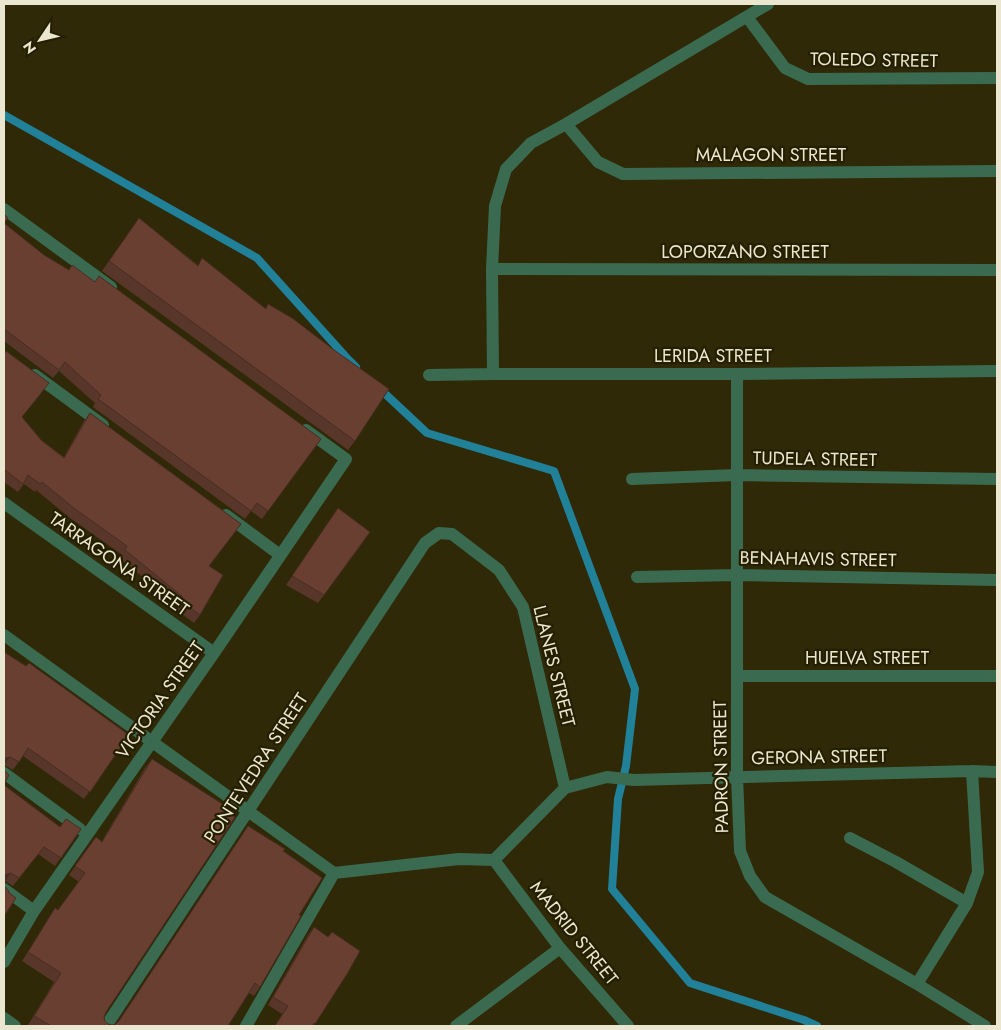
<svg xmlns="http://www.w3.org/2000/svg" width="1001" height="1030" font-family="Jost,sans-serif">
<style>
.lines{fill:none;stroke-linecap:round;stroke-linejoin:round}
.stream{stroke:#218199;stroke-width:8}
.street{stroke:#3a6b51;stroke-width:12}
.wall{fill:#59362a}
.shaded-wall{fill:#492c22}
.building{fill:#683f31;stroke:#492c22}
.labels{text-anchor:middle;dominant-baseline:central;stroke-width:4.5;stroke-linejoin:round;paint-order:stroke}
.street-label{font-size:18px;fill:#eae6cf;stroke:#251f00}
</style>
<rect width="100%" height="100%" fill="#2f2907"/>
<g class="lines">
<path class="stream" d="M4,115L257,258L346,357L356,367
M379,388L427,433L554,471L635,689L626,766L618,799L612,889L690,983L804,1020L817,1026"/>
<path class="street" d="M747,17L785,68L808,79L997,78
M566,124L598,162L623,174L997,171
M4,209L111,287
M492,269L997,270
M493,374L492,269L495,206L506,169L531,143L566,124L768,4
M737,374V776L740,851L750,876L765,897L917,984L985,1026
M35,375L103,425
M429,375L493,374H737L997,371
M632,479L737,475L997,479
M4,503L214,653
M226,515L280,555
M637,577L738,575L997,580
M4,635L334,873
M737,676H997
M4,773L80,829
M850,838L896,862L967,903
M494,860L565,788L607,777L634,780L972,771L997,772
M494,860L560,948L628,1026
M4,889L34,911
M4,962L34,911L214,653L346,459L306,430
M917,984L967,903L978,872L972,771
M4,1018L15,1026
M106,1026L425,543L439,533L452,534L499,570L523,607L565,788
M246,1026L334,873L459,859L494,860
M456,1026L560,948"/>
</g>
<path class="wall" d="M4,214V223L44,255L69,270L95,282L321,439L262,519L251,511L245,519L93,407L95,403L59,371L53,378L4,341Z
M139,218L198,265L265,309L268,304L355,441L348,450L102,271Z
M4,354L43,391L22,417L41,440L64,457L84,421L90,413L241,524L209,566L200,615L194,623L175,609L178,605L119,558L121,554L70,518L36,490L35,492L24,484L18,492L4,482Z
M338,508L364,541L318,603L286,585Z
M4,652L129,735L84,799L23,756L13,770L4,765Z
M152,759L104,1017L105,1021L108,1024L112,1025L116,1024L283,851L299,915L260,987L254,996L249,993L228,1026H29L28,1025L54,982L22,961L55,908L58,910L79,882L69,875L96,837L102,841L145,768Z
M4,785L60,827L81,829L55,866L38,854L13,886L5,881Z
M314,927L347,974L313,1026H275L282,1014L268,1005L308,935Z"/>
<path class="shaded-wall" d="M10,757L4,765V760L6,758Z
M11,873L5,881H4V876L7,874Z"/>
<path class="building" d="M4,214L8,218L4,223L44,255L69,270L72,265L95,282L99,276L321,439L268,511L257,503L251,511L98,399L101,395L65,362L59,370L4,329Z
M139,218L198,266L202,258L266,309L268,304L292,318L334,350L389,389L355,441L109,261Z
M6,351L49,383L22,417L41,440L64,458L90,413L241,524L209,566L223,575L200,615L181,601L183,597L125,550L127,546L75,509L42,482L40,484L28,475L23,484L5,470L4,472V354Z
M338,508L370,532L324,595L292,576Z
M4,652L26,666L29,663L129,735L90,792L28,748L19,762L10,757L6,758L4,760Z
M152,759L235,812L232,815L235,817L106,1012L104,1017L105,1021L108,1024L112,1025L116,1024L119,1021L248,826L285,849L283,851L322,878L299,915L301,916L260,987L255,983L228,1026H51L34,1016L61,973L28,952L55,908L58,910L85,873L75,866L96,837L102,842Z
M4,770L9,775L4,784Z
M4,785L60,827L66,819L81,829L61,858L44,847L19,878L11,873L7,874L4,876Z
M4,886L9,891L8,892L16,898L4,916Z
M314,927L328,937L332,932L360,951L347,974L315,1024L314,1023L312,1026H275L288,1006L273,997Z"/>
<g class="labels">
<g class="street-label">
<text transform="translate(874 60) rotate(1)">TOLEDO STREET</text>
<text x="771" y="155">MALAGON STREET</text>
<text x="745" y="252">LOPORZANO STREET</text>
<text x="713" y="356">LERIDA STREET</text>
<text transform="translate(815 459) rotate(1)">TUDELA STREET</text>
<text transform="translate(818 559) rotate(1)">BENAHAVIS STREET</text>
<text transform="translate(119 564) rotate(35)">TARRAGONA STREET</text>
<text x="867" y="658">HUELVA STREET</text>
<text transform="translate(554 666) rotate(76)">LLANES STREET</text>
<text transform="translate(160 700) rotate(-55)">VICTORIA STREET</text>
<text transform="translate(819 757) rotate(-1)">GERONA STREET</text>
<text transform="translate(721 767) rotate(-91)">PADRON STREET</text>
<text transform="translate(256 768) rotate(-57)">PONTEVEDRA STREET</text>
<text transform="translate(574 933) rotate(51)">MADRID STREET</text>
</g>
</g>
<rect width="1001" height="1030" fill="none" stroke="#eae6cf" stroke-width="10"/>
<g transform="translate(40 40) rotate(235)" stroke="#251f00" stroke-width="4" paint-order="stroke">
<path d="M0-4L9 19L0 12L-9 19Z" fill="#eae6cf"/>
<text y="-8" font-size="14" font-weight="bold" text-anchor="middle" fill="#eae6cf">N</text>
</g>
</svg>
